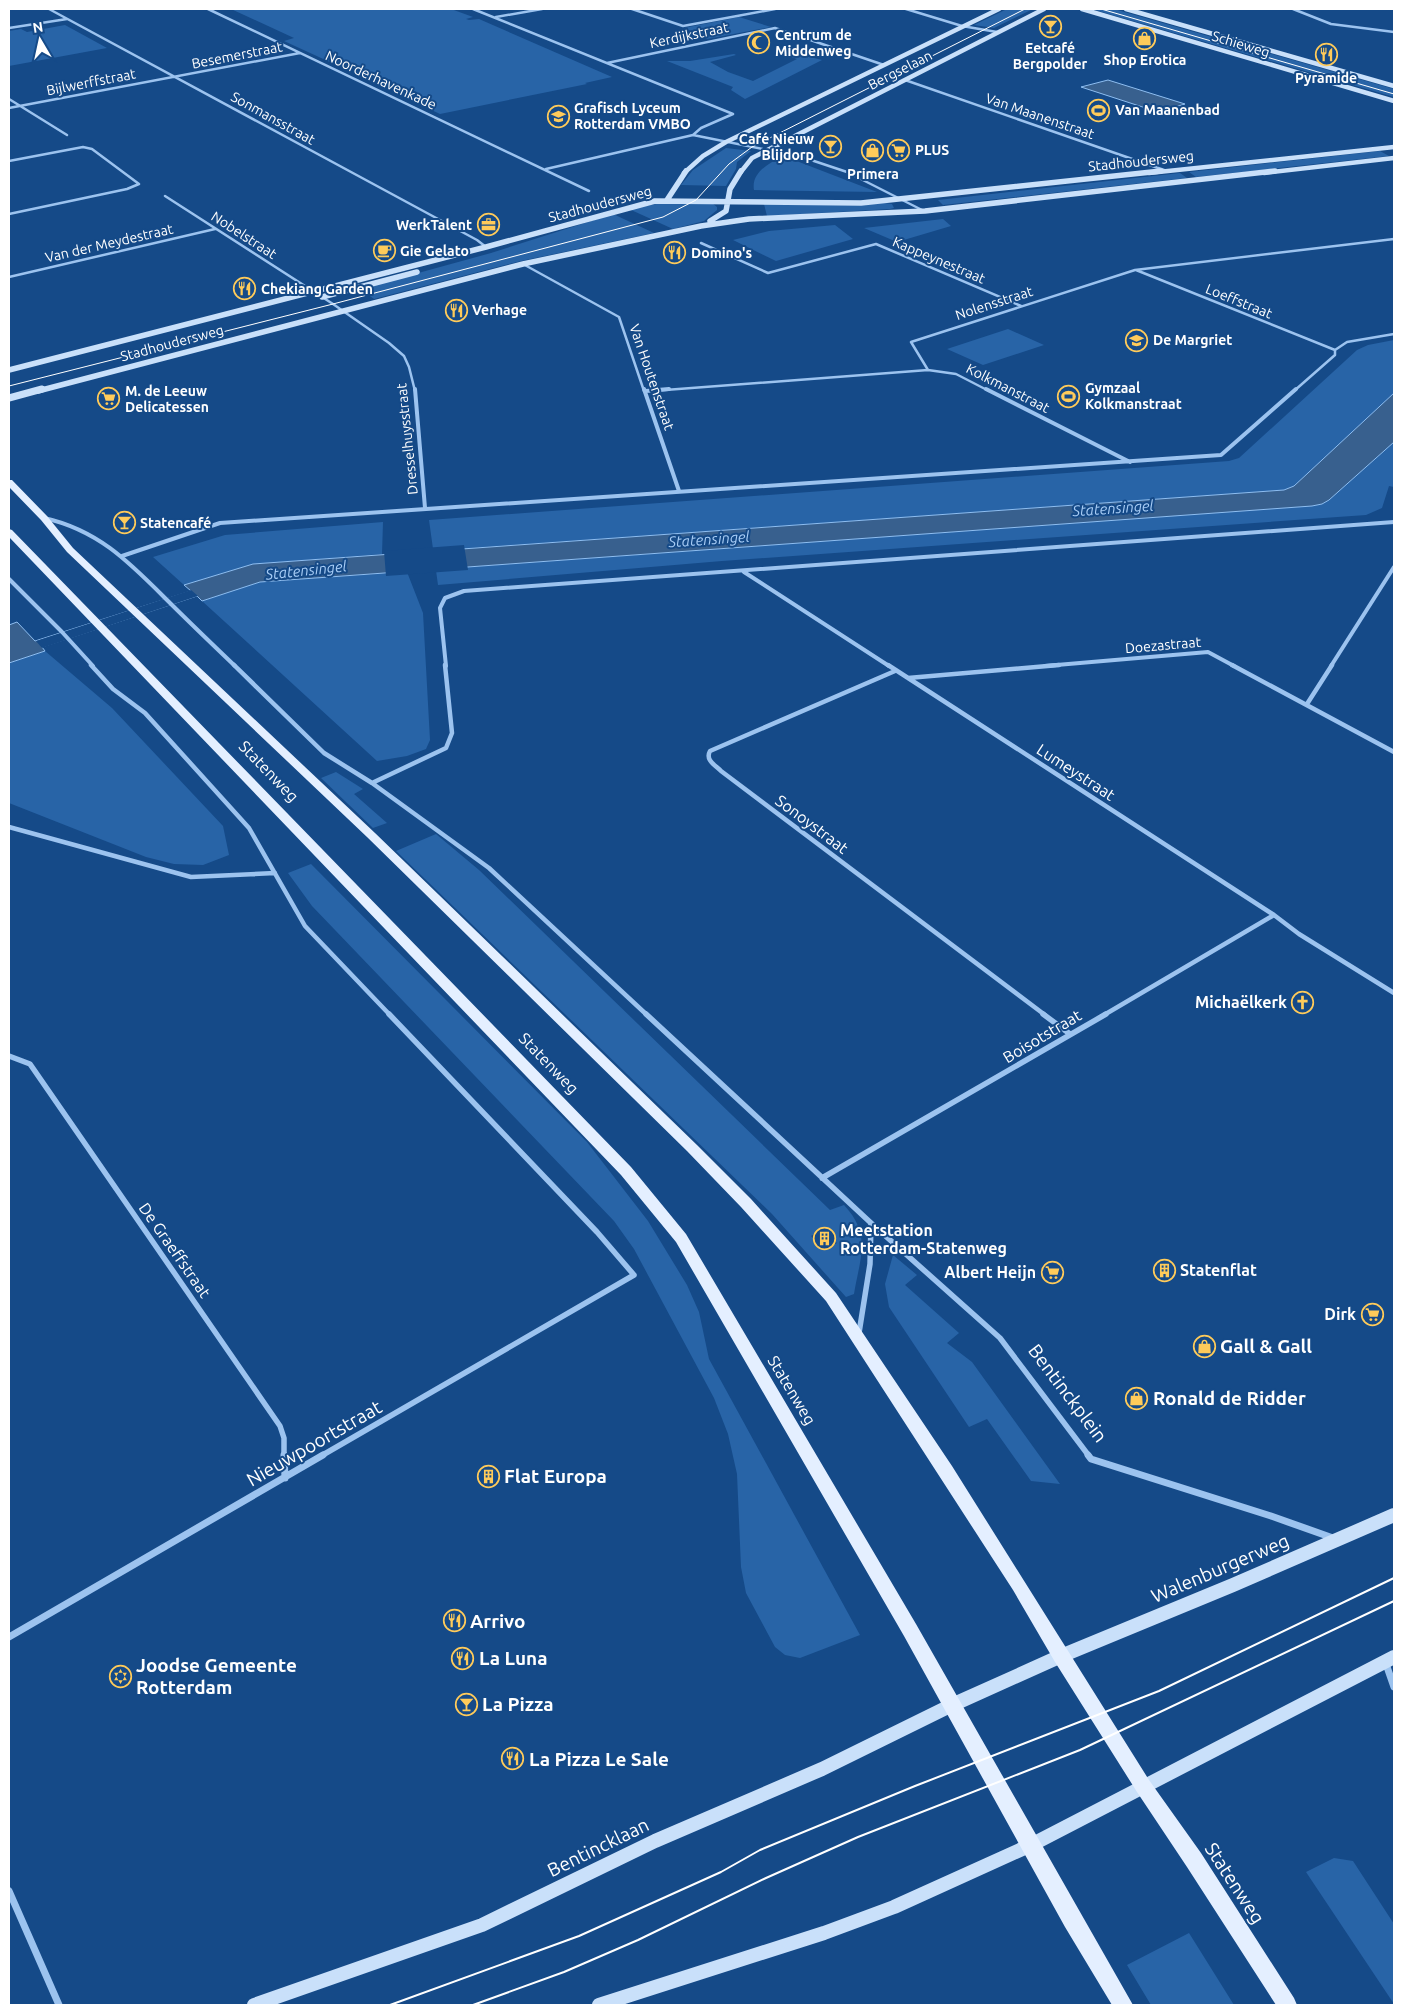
<svg xmlns="http://www.w3.org/2000/svg" width="1403" height="2014" font-family="Ubuntu,sans-serif">
<style>
.green{fill:#2864a7;fill-rule:evenodd}
.water{fill:#38608e;stroke:#8ebef1}
.pier{fill:#154a88}
.lines{fill:none;stroke-linecap:round;stroke-linejoin:round}
.street-far4{stroke:#9cc3ef;stroke-width:2.5}
.street-far3{stroke:#9cc3ef;stroke-width:4}
.street-far2{stroke:#9cc3ef;stroke-width:4.5}
.street-far1{stroke:#9cc3ef;stroke-width:5.5}
.street{stroke:#9cc3ef;stroke-width:7}
.secondary-far3{stroke:#c9e0fa;stroke-width:4.5}
.secondary-far2{stroke:#c9e0fa;stroke-width:5.5}
.secondary-far1{stroke:#c9e0fa;stroke-width:7}
.secondary{stroke:#c9e0fa;stroke-width:14}
.primary{fill:#e4efff;fill-rule:evenodd}
.tram-far1{stroke:#fff;stroke-width:1}
.tram{stroke:#fff;stroke-width:2}
.labels{text-anchor:middle;dominant-baseline:central;stroke-width:4;stroke-linejoin:round;paint-order:stroke}
.far-street-label{font-size:14px;fill:#fff;stroke:#154a88}
.far-poi-label{font-size:14px;font-weight:bold;fill:#fff;stroke:#154a88;text-anchor:start}
.far-water-label{font-size:15px;font-style:italic;fill:#a8cdf6;stroke:#154a88}
.street-label{font-size:16px;fill:#fff;stroke:#154a88}
.poi-label{font-size:16px;font-weight:bold;fill:#fff;stroke:#154a88;text-anchor:end}
.near-poi-label{font-size:19px;font-weight:bold;fill:#fff;stroke:#154a88;text-anchor:start}
.near-street-label{font-size:19px;fill:#fff;stroke:#154a88}
</style>
<rect width="100%" height="100%" fill="#154a88"/>
<path class="green" d="M231,9H451L473,17L466,19L469,20L479,19L612,77L585,83L587,84L440,114L404,97L415,94L345,61L332,63L284,41L294,38Z
M1007,9H1033L994,28L974,25Z
M1092,9H1114L1394,89V97Z
M739,17L771,27L707,39L684,28Z
M65,25L107,48L9,66V31L21,29L27,32Z
M734,54L736,55L710,62L728,72L753,81L797,59L791,57L802,55L822,60L745,99L731,90L733,87L667,61H690Z
M726,148L751,151L737,162L736,169L726,186L681,185L693,170Z
M1380,151L1389,156L1196,177L1189,172Z
M781,157L794,160L877,192L754,190C751,173 768,164 781,157Z
M1180,173L1187,178L943,205L938,200Z
M672,201L712,203L717,207V210L704,221L673,229L629,209Z
M884,203L892,204L894,208L890,209L767,216L764,204Z
M613,214L654,233L521,261L374,299L360,289L491,253Z
M943,219L951,226L897,242L864,228Z
M835,225L853,239L776,261L733,240L769,231Z
M1008,329L1044,345L983,365L947,349Z
M1394,340V393L1294,486L1284,490L469,548L470,567L1311,506L1322,504L1329,500L1394,442V487L1389,486L1382,508L1366,515L722,561L438,585L429,520L1229,461L1239,458L1357,350L1368,345Z
M383,522L382,554L253,564L184,585L153,557L225,535Z
M407,572L423,613L430,740L426,749L407,756L377,761L202,601L260,582Z
M45,651L112,708L223,826L229,855L203,865L174,864L146,857L9,803V663Z
M336,772L363,789L354,794L387,823L373,828L321,778Z
M436,834L479,870L830,1210L844,1205C872,1235 860,1257 854,1294L846,1297L772,1214L396,851ZM823,1229L837,1243L825,1250L811,1236Z
M311,864L587,1142L648,1221L687,1285L699,1312L709,1359L860,1635L800,1658L785,1655L775,1647L746,1593L741,1567L737,1474L728,1434L714,1398L634,1249L614,1221L312,906L288,873Z
M893,1255L917,1275L905,1285L959,1333L947,1343L972,1362L1060,1484L1031,1481L987,1419L969,1427L889,1307L885,1284Z
M1334,1858L1353,1861L1394,1924V2004L1306,1872Z
M1189,1933L1234,2005H1151L1127,1965Z"/>
<path class="water" d="M1108,80L1185,104L1158,112L1081,87Z
M1394,393V442L1329,500L1322,504L1312,506L260,582L202,601L197,596L42,647L45,651L9,663V625L17,622L35,641L191,591L184,585L253,564L1284,490L1294,486Z"/>
<path class="pier" d="M464,545L468,570L386,576L384,551Z
M191,590L198,596L42,648L36,641Z"/>
<g class="lines">
<path class="street-far4" d="M49,9L477,240L486,247
M208,9L589,191
M473,9L733,114
M632,9L683,26L775,9
M906,9L962,26L997,32
M1293,9L1331,24L1394,32
M496,17L542,9
M9,28L67,19
M607,63L775,28L884,65
M905,80L1164,170
M9,99L67,135
M9,108L300,53
M693,135L802,157L847,172L924,211
M9,161L83,147L92,149L139,184L127,189L9,214
M546,169L693,135L701,128L733,114
M165,196L333,304L389,343L404,356L409,367L415,391
M701,243L768,273L876,244L1021,306
M523,264L619,317L644,391
M1136,270L1335,350
M9,277L215,229
M928,370L911,342L1135,270L1394,239
M652,391L928,370L956,374L989,391
M1294,391L1335,355V350L1347,342L1394,334"/>
<path class="street-far3" d="M415,389L425,508
M644,389L679,491
M986,389L1130,462
M646,391L669,389
M44,518C98,530 129,562 166,599C189,622 212,644 235,666
M122,556L220,523L1221,455L1296,389
M744,572L889,666
M9,579L62,632L93,666
M446,666L440,608L445,598L464,591L1394,522
M1045,666L1208,652L1234,666
M1331,666L1394,567"/>
<path class="street-far2" d="M91,665L113,689L145,713L249,828L305,926L390,1015
M234,665L324,753L372,783L489,868L647,1015
M888,665L1274,915L1299,934L1394,993
M1232,665L1394,752
M895,671L710,751C705,760 715,765 721,771L1045,1015
M908,678L1059,665
M1307,704L1332,665
M372,783L446,748L452,733L445,665
M9,827L191,877L275,873
M1104,1015L1274,915"/>
<path class="street-far1" d="M646,1014L871,1223L1000,1338L1089,1456
M1043,1014L1070,1034
M9,1056L30,1064L280,1426L284,1438V1456
M822,1178L1106,1014
M859,1333L870,1264L871,1223
M321,1456L634,1275L597,1232L389,1014"/>
<path class="street" d="M284,1455L285,1478
M1088,1455L1091,1459L1271,1516L1333,1538
M9,1637L323,1455
M1386,1664L1394,1687
M9,1891L59,2005"/>
<path class="secondary-far3" d="M1082,9L1394,101
M1126,9L1394,86
M684,173L703,156L726,142L999,9
M740,173L752,158L1044,9
M1149,173L1394,147
M1264,173L1394,158"/>
<path class="secondary-far2" d="M667,200L686,171
M710,221L726,211L730,189L741,171
M322,297L417,272
M9,370L486,247L655,201L861,203L1161,171
M38,391L523,264L701,226L749,219L925,211L1275,171"/>
<path class="secondary-far1" d="M9,398L42,389"/>
<path class="secondary" d="M254,2005L482,1925L655,1841L822,1769L952,1705L1061,1656L1233,1585L1394,1515
M599,2005L824,1933L894,1907L1031,1845L1394,1657"/>
<path class="primary" d="M9,480H12L47,516L73,548L375,833L697,1145L751,1199L836,1293L952,1466L1149,1780L1201,1853L1294,1998L1297,2005H1276L1187,1867L1137,1792L1055,1662L1013,1590L826,1301L741,1207L687,1151L367,837L67,552L41,520L9,487Z
M9,529L12,530L631,1167L686,1234L916,1624L1133,2005H1112L1065,1927L904,1636L676,1242L621,1175L9,537Z"/>
<path class="tram-far1" d="M1101,9L1394,94
M9,386L333,304L663,217L696,200L729,164L752,147L1025,9"/>
<path class="tram" d="M390,2005L579,1936L721,1872L760,1850L915,1786L1159,1691L1394,1578
M473,2005L564,1972L638,1940L766,1878L858,1837L1080,1750L1394,1601"/>
</g>
<defs>
<symbol id="bar-ring" viewBox="-11 -11 22 22"><circle r="9.5" fill="#154a88" stroke="#ffcb5a" stroke-width="1.5"/><path d="M-6-5H6L.8 .8V4.5H3.5V6h-7V4.5H-.8V.8Z" fill="#ffcb5a"/></symbol>
<symbol id="shop-ring" viewBox="-11 -11 22 22"><circle r="9.5" fill="#154a88" stroke="#ffcb5a" stroke-width="1.5"/><path d="M-5-2.5h2.3a2.7 3.5 0 0 1 5.4 0H5L5.5 6h-11ZM-1.5-2.5h3a1.5 2.3 0 0 0-3 0Z" fill="#ffcb5a"/></symbol>
<symbol id="mosque-ring" viewBox="-11 -11 22 22"><circle r="9.5" fill="#154a88" stroke="#ffcb5a" stroke-width="1.5"/><path d="M3.5-4.9A6 6 0 1 0 3.5 4.9A5 5 0 1 1 3.5-4.9Z" fill="#ffcb5a"/></symbol>
<symbol id="restaurant-ring" viewBox="-11 -11 22 22"><circle r="9.5" fill="#154a88" stroke="#ffcb5a" stroke-width="1.5"/><path d="M-5-6h1v4h1v-4h1v4h1v-4h1v5L-1.5 .5V6h-2V.5L-5-1ZM5-6V6H3V1.5H1.5Q1.5-4 5-6Z" fill="#ffcb5a"/></symbol>
<symbol id="stadium-ring" viewBox="-11 -11 22 22"><circle r="9.5" fill="#154a88" stroke="#ffcb5a" stroke-width="1.5"/><path d="M0-5a6.5 5 0 1 0 0 10a6.5 5 0 1 0 0-10ZM-3.5-1.8h7v3.6h-7Z" fill="#ffcb5a"/></symbol>
<symbol id="university-ring" viewBox="-11 -11 22 22"><circle r="9.5" fill="#154a88" stroke="#ffcb5a" stroke-width="1.5"/><path d="M0-5L7-2L0 1L-7-2ZM-4 1L0 2.5L4 1V4Q0 6-4 4Z" fill="#ffcb5a"/></symbol>
<symbol id="supermarket-ring" viewBox="-11 -11 22 22"><circle r="9.5" fill="#154a88" stroke="#ffcb5a" stroke-width="1.5"/><path d="M-6-5.5h2.5l.6 2H6L4.5 2H-2.5L-4.4-4H-6ZM-1.5 3.2a1.3 1.3 0 1 0 .1 0ZM3 3.2a1.3 1.3 0 1 0 .1 0Z" fill="#ffcb5a"/></symbol>
<symbol id="office-ring" viewBox="-11 -11 22 22"><circle r="9.5" fill="#154a88" stroke="#ffcb5a" stroke-width="1.5"/><path d="M-6-3h4V-5.5h4V-3h4V5H-6ZM-1-4.5V-3h2v-1.5ZM-6 0V1H6V0Z" fill="#ffcb5a"/></symbol>
<symbol id="cafe-ring" viewBox="-11 -11 22 22"><circle r="9.5" fill="#154a88" stroke="#ffcb5a" stroke-width="1.5"/><path d="M-5.5-4.5H6V0H3Q3 3.5 0 3.5H-2.5Q-5.5 3.5-5.5 0ZM3-3.2v2h1.7v-2ZM-6 4.5H4V6H-6Z" fill="#ffcb5a"/></symbol>
<symbol id="school-ring" viewBox="-11 -11 22 22"><circle r="9.5" fill="#154a88" stroke="#ffcb5a" stroke-width="1.5"/><path d="M0-5L7-2L0 1L-7-2ZM-4 1L0 2.5L4 1V4Q0 6-4 4Z" fill="#ffcb5a"/></symbol>
<symbol id="church-ring" viewBox="-11 -11 22 22"><circle r="9.5" fill="#154a88" stroke="#ffcb5a" stroke-width="1.5"/><path d="M-1.2-6h2.4v3.5h3.3v2.4h-3.3V6h-2.4V-.1h-3.3v-2.4h3.3Z" fill="#ffcb5a"/></symbol>
<symbol id="building-ring" viewBox="-11 -11 22 22"><circle r="9.5" fill="#154a88" stroke="#ffcb5a" stroke-width="1.5"/><path d="M-4-6H4V6H1V3H-1V6H-4ZM-2.5-4.3h1.7v1.8h-1.7ZM.8-4.3h1.7v1.8H.8ZM-2.5-1h1.7V.8h-1.7ZM.8-1h1.7V.8H.8Z" fill="#ffcb5a"/></symbol>
<symbol id="synagogue-ring" viewBox="-11 -11 22 22"><circle r="9.5" fill="#154a88" stroke="#ffcb5a" stroke-width="1.5"/><path d="M0-6.5L5.6 3.2H-5.6ZM0 6.5L5.6-3.2H-5.6Z" fill="#ffcb5a"/></symbol>
</defs>
<g fill-rule="evenodd">
<use href="#bar-ring" x="1038" y="14" width="25" height="25"/>
<use href="#shop-ring" x="1132" y="26" width="25" height="25"/>
<use href="#mosque-ring" x="746" y="30" width="25" height="25"/>
<use href="#restaurant-ring" x="1314" y="42" width="25" height="25"/>
<use href="#stadium-ring" x="1086" y="98" width="25" height="25"/>
<use href="#university-ring" x="546" y="104" width="25" height="25"/>
<use href="#bar-ring" x="818" y="134" width="25" height="25"/>
<use href="#supermarket-ring" x="886" y="138" width="25" height="25"/>
<use href="#shop-ring" x="860" y="138" width="25" height="25"/>
<use href="#office-ring" x="476" y="212" width="25" height="25"/>
<use href="#cafe-ring" x="372" y="238" width="25" height="25"/>
<use href="#restaurant-ring" x="662" y="240" width="25" height="25"/>
<use href="#restaurant-ring" x="232" y="276" width="25" height="25"/>
<use href="#restaurant-ring" x="444" y="298" width="25" height="25"/>
<use href="#school-ring" x="1124" y="328" width="25" height="25"/>
<use href="#stadium-ring" x="1056" y="384" width="25" height="25"/>
<use href="#supermarket-ring" x="96" y="386" width="25" height="25"/>
<use href="#bar-ring" x="112" y="510" width="25" height="25"/>
<use href="#church-ring" x="1290" y="990" width="25" height="25"/>
<use href="#building-ring" x="812" y="1226" width="25" height="25"/>
<use href="#building-ring" x="1152" y="1258" width="25" height="25"/>
<use href="#supermarket-ring" x="1040" y="1260" width="25" height="25"/>
<use href="#supermarket-ring" x="1360" y="1302" width="25" height="25"/>
<use href="#shop-ring" x="1192" y="1334" width="25" height="25"/>
<use href="#shop-ring" x="1124" y="1386" width="25" height="25"/>
<use href="#building-ring" x="476" y="1464" width="25" height="25"/>
<use href="#restaurant-ring" x="442" y="1608" width="25" height="25"/>
<use href="#restaurant-ring" x="450" y="1646" width="25" height="25"/>
<use href="#synagogue-ring" x="108" y="1664" width="25" height="25"/>
<use href="#bar-ring" x="454" y="1692" width="25" height="25"/>
<use href="#restaurant-ring" x="500" y="1746" width="25" height="25"/>
</g>
<g class="labels">
<g class="far-street-label">
<text transform="translate(689 35) rotate(-12)">Kerdijkstraat</text>
<text transform="translate(1241 44) rotate(17)">Schieweg</text>
<text transform="translate(237 55) rotate(-11)">Besemerstraat</text>
<text transform="translate(900 70) rotate(-27)">Bergselaan</text>
<text transform="translate(381 80) rotate(25)">Noorderhavenkade</text>
<text transform="translate(91 82) rotate(-11)">Bijlwerffstraat</text>
<text transform="translate(1040 116) rotate(19)">Van Maanenstraat</text>
<text transform="translate(273 118) rotate(29)">Sonmansstraat</text>
<text transform="translate(1141 161) rotate(-6)">Stadhoudersweg</text>
<text transform="translate(600 204) rotate(-15)">Stadhoudersweg</text>
<text transform="translate(244 235) rotate(33)">Nobelstraat</text>
<text transform="translate(109 243) rotate(-13)">Van der Meydestraat</text>
<text transform="translate(939 260) rotate(23)">Kappeynestraat</text>
<text transform="translate(1239 301) rotate(22)">Loeffstraat</text>
<text transform="translate(994 303) rotate(-18)">Nolensstraat</text>
<text transform="translate(172 343) rotate(-15)">Stadhoudersweg</text>
<text transform="translate(652 377) rotate(71)">Van Houtenstraat</text>
<text transform="translate(1008 388) rotate(27)">Kolkmanstraat</text>
<text transform="translate(407 439) rotate(-96)">Dresselhuysstraat</text>
<text transform="translate(1163 645) rotate(-5)">Doezastraat</text>
</g>
<g class="far-poi-label">
<text x="775" y="35">Centrum de<tspan x="775" dy="16">Middenweg</tspan></text>
<text x="1050" y="48" text-anchor="middle">Eetcafé<tspan x="1050" dy="16">Bergpolder</tspan></text>
<text x="1145" y="60" text-anchor="middle">Shop Erotica</text>
<text x="1326" y="78" text-anchor="middle">Pyramide</text>
<text x="574" y="108">Grafisch Lyceum<tspan x="574" dy="16">Rotterdam VMBO</tspan></text>
<text x="1115" y="110">Van Maanenbad</text>
<text x="814" y="139" text-anchor="end">Café Nieuw<tspan x="814" dy="16">Blijdorp</tspan></text>
<text x="915" y="150">PLUS</text>
<text x="873" y="174" text-anchor="middle">Primera</text>
<text x="472" y="225" text-anchor="end">WerkTalent</text>
<text x="400" y="251">Gie Gelato</text>
<text x="691" y="253">Domino's</text>
<text x="261" y="289">Chekiang Garden</text>
<text x="472" y="310">Verhage</text>
<text x="1153" y="340">De Margriet</text>
<text x="1085" y="388">Gymzaal<tspan x="1085" dy="16">Kolkmanstraat</tspan></text>
<text x="125" y="391">M. de Leeuw<tspan x="125" dy="16">Delicatessen</tspan></text>
<text x="140" y="523">Statencafé</text>
</g>
<g class="far-water-label">
<text transform="translate(1113 508) rotate(-4)">Statensingel</text>
<text transform="translate(709 539) rotate(-4)">Statensingel</text>
<text transform="translate(306 570) rotate(-6)">Statensingel</text>
</g>
<g class="street-label">
<text transform="translate(269 771) rotate(46)">Statenweg</text>
<text transform="translate(1076 772) rotate(33)">Lumeystraat</text>
<text transform="translate(812 824) rotate(37)">Sonoystraat</text>
<text transform="translate(1042 1036) rotate(-31)">Boisotstraat</text>
<text transform="translate(549 1063) rotate(46)">Statenweg</text>
<text transform="translate(175 1250) rotate(55)">De Graeffstraat</text>
<text transform="translate(792 1390) rotate(59)">Statenweg</text>
</g>
<g class="poi-label">
<text x="1287" y="1002">Michaëlkerk</text>
<text x="840" y="1230" text-anchor="start">Meetstation<tspan x="840" dy="18">Rotterdam-Statenweg</tspan></text>
<text x="1180" y="1270" text-anchor="start">Statenflat</text>
<text x="1036" y="1272">Albert Heijn</text>
<text x="1356" y="1314">Dirk</text>
</g>
<g class="near-poi-label">
<text x="1220" y="1346">Gall &amp; Gall</text>
<text x="1153" y="1398">Ronald de Ridder</text>
<text x="504" y="1476">Flat Europa</text>
<text x="470" y="1621">Arrivo</text>
<text x="479" y="1658">La Luna</text>
<text x="136" y="1665">Joodse Gemeente<tspan x="136" dy="22">Rotterdam</tspan></text>
<text x="482" y="1704">La Pizza</text>
<text x="529" y="1759">La Pizza Le Sale</text>
</g>
<g class="near-street-label">
<text transform="translate(1068 1393) rotate(53)">Bentinckplein</text>
<text transform="translate(314 1443) rotate(-30)">Nieuwpoortstraat</text>
<text transform="translate(1220 1568) rotate(-23)">Walenburgerweg</text>
<text transform="translate(598 1847) rotate(-26)">Bentincklaan</text>
<text transform="translate(1235 1883) rotate(57)">Statenweg</text>
</g>
</g>
<rect width="1403" height="2014" fill="none" stroke="#ffffff" stroke-width="20"/>
<g transform="translate(40 40) rotate(351)" stroke="#154a88" stroke-width="4" paint-order="stroke">
<path d="M0-4L9 19L0 12L-9 19Z" fill="#ffffff"/>
<text y="-8" font-size="14" font-weight="bold" text-anchor="middle" fill="#ffffff">N</text>
</g>
</svg>
